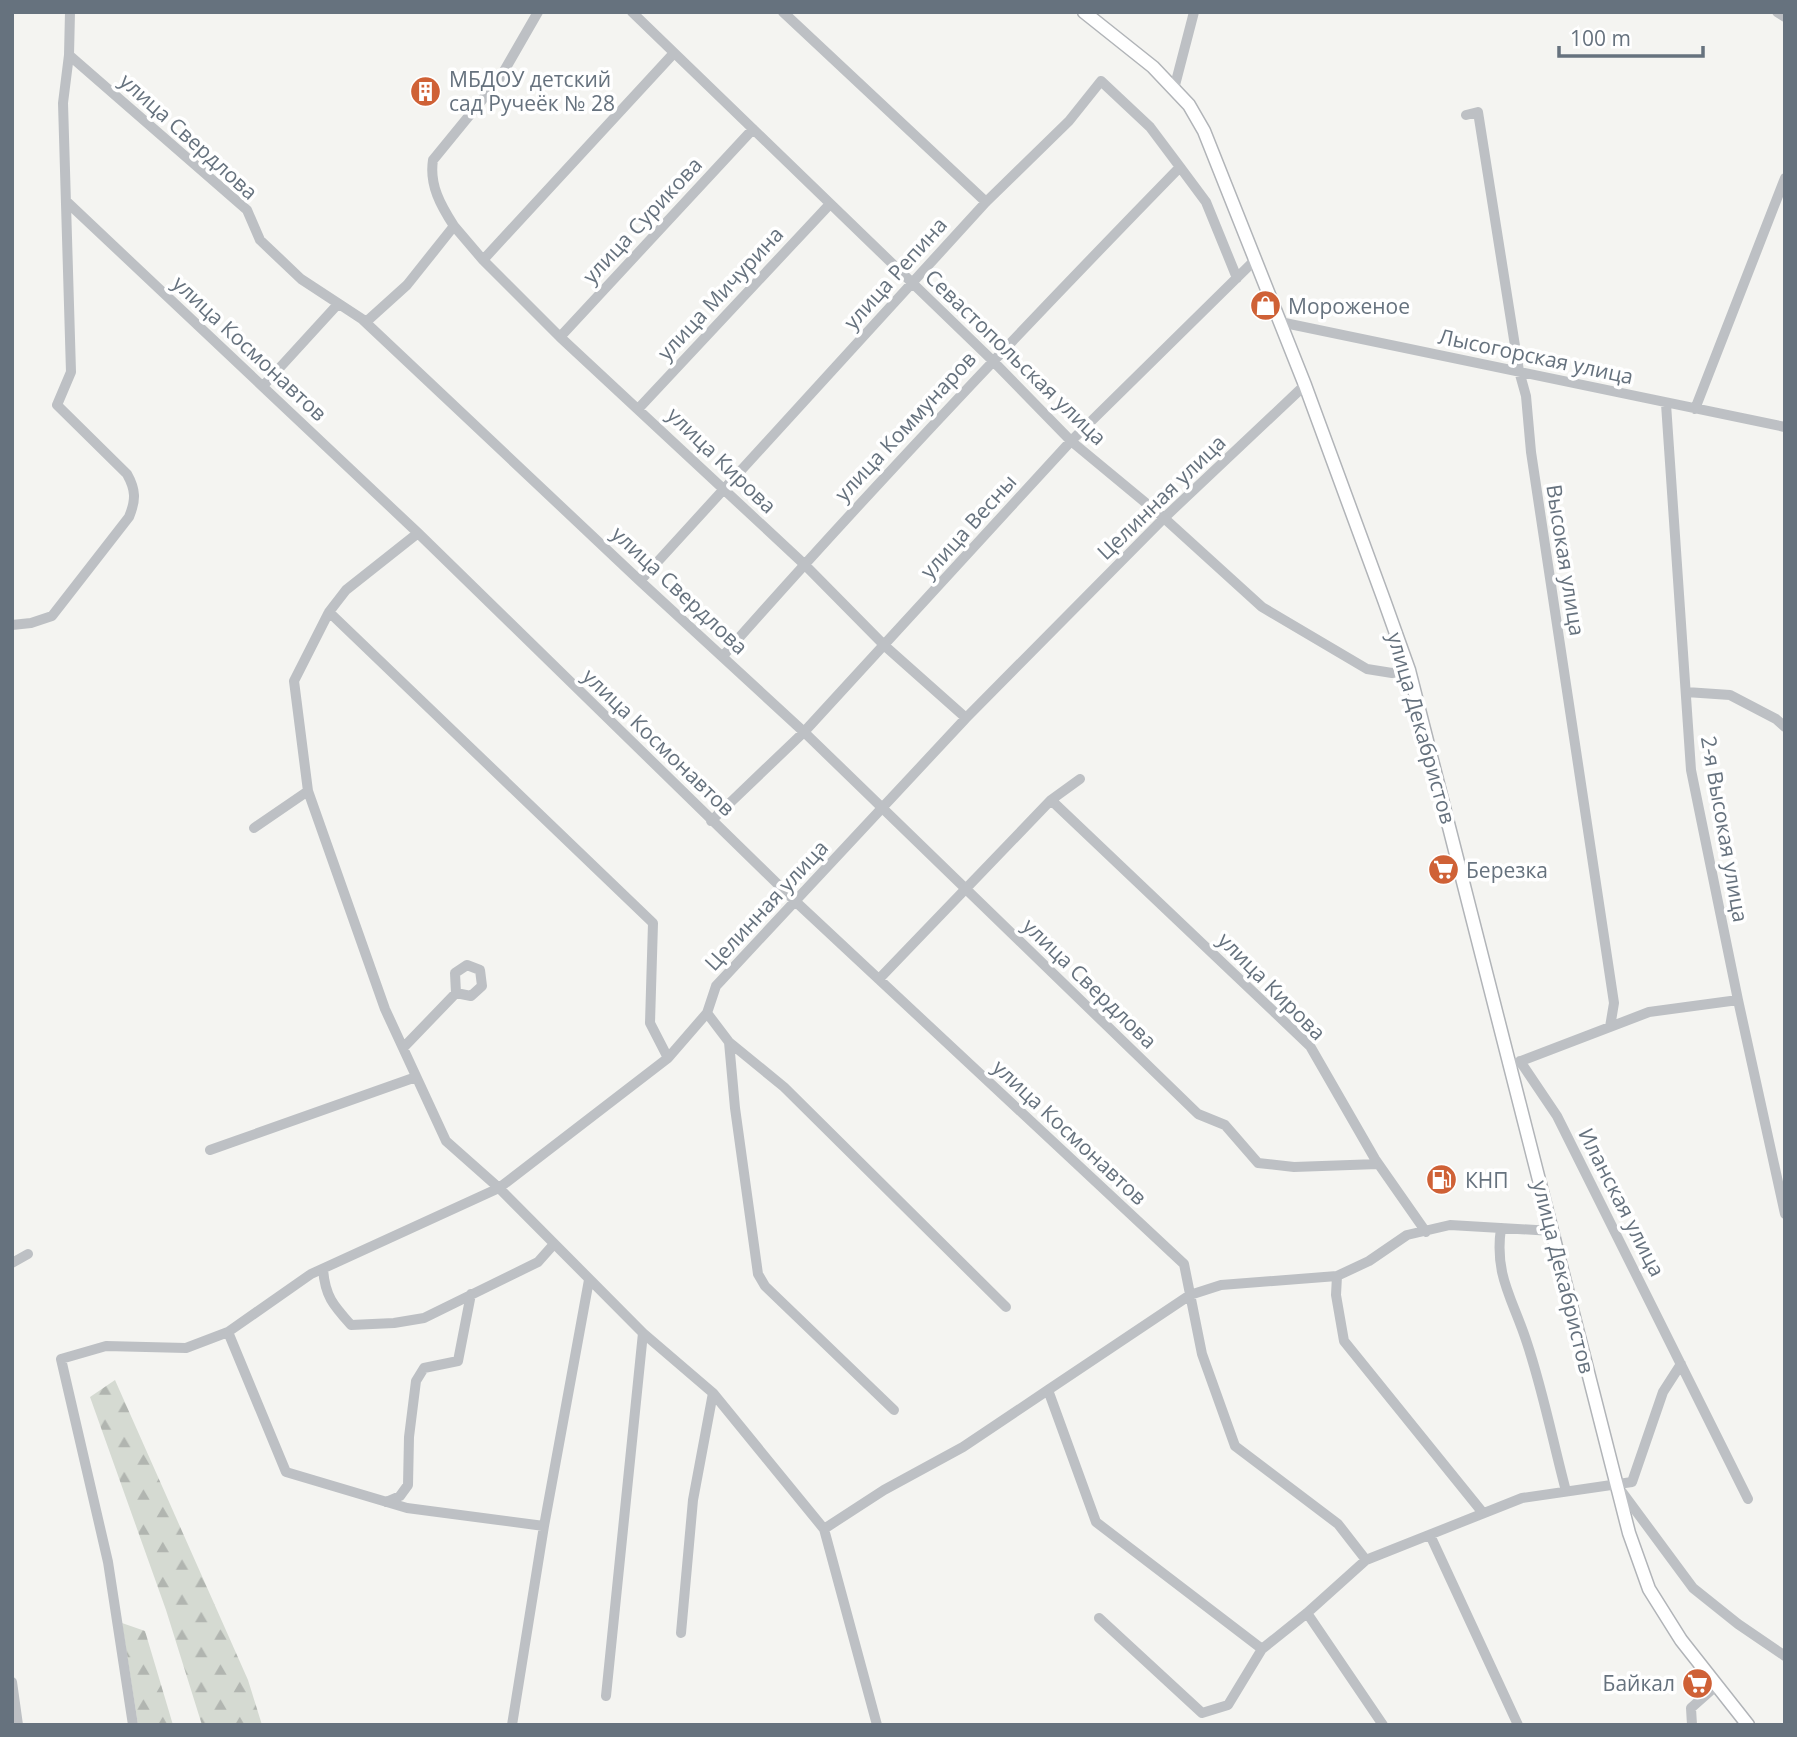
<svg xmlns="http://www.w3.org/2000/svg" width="1797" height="1737" font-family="'Open Sans',sans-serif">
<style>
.forest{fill:url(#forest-firs)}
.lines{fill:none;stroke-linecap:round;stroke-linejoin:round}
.major-casing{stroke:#b1b4b8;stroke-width:15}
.minor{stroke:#bdc0c4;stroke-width:10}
.major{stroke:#fff;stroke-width:12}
.labels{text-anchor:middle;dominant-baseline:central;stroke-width:7;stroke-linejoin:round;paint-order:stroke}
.poi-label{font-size:21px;fill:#66727e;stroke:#fff;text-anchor:start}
.street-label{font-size:21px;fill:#66727e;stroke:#fff}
</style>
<defs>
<pattern id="forest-firs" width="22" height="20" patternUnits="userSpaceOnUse" patternTransform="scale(1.75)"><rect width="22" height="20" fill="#d5dad2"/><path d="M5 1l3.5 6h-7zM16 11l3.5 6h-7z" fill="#b1b5b0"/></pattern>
</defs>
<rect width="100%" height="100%" fill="#f4f4f1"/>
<path class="forest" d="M115,1380L248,1680L262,1725H202L166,1610L90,1397Z
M122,1623L145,1631L173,1725H138Z"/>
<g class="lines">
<defs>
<path id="major" d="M1084,12L1153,67L1189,105L1204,131L1305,385L1384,600L1409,670L1629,1533L1649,1589L1681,1640L1748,1725"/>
</defs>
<use href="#major" class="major-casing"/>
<path class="minor" d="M632,12L992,360L1071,441L1164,518L1262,607L1367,669L1392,673L1409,670
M783,12L986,202
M1777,12L1785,17
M69,55L247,210L260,240L301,279L362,319L640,581L804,732L1198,1114L1225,1125L1258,1163L1294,1167L1378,1164
M1174,89L1194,12
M1466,115L1478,112L1519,371L1526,396L1531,452L1614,1003L1610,1027
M66,201L418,533L795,901L1184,1264L1202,1354L1235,1446L1338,1524L1366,1560
M454,226L483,260L560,337L804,564L885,646L966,718
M483,260L674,53
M366,322L407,285L454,226C441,206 429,185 433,160L500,78L538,12
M1280,322L1785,427
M560,337L753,129
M263,386L338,304
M1666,404L1691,770L1738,1000L1785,1214
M639,408L830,204
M1695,409L1785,178
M418,533L346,590L329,612L294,681L308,791L385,1009L403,1048L456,993L455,973L467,965L480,970L482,986L471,996L456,993
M640,581L986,202L1069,121L1101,81L1150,127L1180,167
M329,612L653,923L650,1023L668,1058
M12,625L31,623L52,616L129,517C136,500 136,490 127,474L57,405L71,372L63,103L69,55L70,12
M723,656C871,488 1024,327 1180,167L1206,202L1237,278
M1686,692L1730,695L1776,719L1785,727
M1051,800L1310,1046L1375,1159L1426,1232
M711,821L804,732L1071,441L1256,259
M254,828L308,791
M879,979L1051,800L1080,779
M707,1013L729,1042L784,1087L1006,1307
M729,1042L735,1108L758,1274L765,1286L894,1410
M403,1048L446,1141L499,1188L643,1333L713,1393L824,1529L877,1725
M1520,1061L1557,1116L1748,1499
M1516,1063L1649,1012L1738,1000
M210,1150L416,1077
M1501,1228C1494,1276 1513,1299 1527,1343C1543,1391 1553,1442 1566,1491
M12,1263L28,1254
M323,1269C325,1296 333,1305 351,1325L394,1323L424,1318L538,1262L554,1244
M228,1332L286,1472L407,1508L544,1526
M1619,1488L1693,1588L1738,1624L1785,1656
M386,1502L400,1496L408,1485L409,1437L416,1381L424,1368L458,1361L471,1294
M1483,1513L1344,1341L1336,1295L1337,1276L1369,1261L1407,1235L1450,1225L1552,1231
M824,1529L884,1490L963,1447L1048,1390
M1430,1535L1518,1725
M1307,1613L1383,1725
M1099,1618L1202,1713L1228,1705L1262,1649L1307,1613L1366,1560L1522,1498L1632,1482L1663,1392L1681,1364
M681,1633L693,1500L713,1393
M1262,1649L1096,1522L1048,1390L1190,1295L1221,1285L1337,1276
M12,1682L18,1725
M606,1696L643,1333
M133,1725L108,1562L61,1359L106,1346L186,1348L228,1332L311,1274L499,1188L668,1058L707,1013L716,986L966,718L1164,518L1305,385
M512,1725L544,1526L589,1280
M1692,1725L1691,1708L1717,1685"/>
<use href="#major" class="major"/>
</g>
<defs>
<symbol id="building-disc" viewBox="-11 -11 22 22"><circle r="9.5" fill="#cf6136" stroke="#fff"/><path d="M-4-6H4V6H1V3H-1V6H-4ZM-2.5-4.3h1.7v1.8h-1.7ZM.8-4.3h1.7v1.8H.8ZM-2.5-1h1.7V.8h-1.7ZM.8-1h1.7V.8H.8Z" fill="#fff"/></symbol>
<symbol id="shop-disc" viewBox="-11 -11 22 22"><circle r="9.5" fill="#cf6136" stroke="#fff"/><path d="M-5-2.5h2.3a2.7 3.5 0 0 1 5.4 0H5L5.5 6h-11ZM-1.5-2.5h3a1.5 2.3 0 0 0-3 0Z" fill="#fff"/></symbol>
<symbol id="supermarket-disc" viewBox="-11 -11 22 22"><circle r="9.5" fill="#cf6136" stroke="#fff"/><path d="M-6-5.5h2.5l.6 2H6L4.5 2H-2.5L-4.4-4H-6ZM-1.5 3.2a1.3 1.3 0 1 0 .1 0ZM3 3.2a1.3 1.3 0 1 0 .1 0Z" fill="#fff"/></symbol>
<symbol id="fuel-disc" viewBox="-11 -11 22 22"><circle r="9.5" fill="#cf6136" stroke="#fff"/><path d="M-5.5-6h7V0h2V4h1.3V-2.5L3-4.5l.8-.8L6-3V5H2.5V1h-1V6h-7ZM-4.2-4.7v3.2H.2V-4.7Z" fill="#fff"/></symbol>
</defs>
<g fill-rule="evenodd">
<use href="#building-disc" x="408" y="74" width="35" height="35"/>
<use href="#shop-disc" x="1248" y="288" width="35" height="35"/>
<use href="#supermarket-disc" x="1426" y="852" width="35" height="35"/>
<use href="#fuel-disc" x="1424" y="1162" width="35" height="35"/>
<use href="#supermarket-disc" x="1680" y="1666" width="35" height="35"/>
</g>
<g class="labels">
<g class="poi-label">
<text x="449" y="79">МБДОУ детский<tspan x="449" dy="24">сад Ручеёк № 28</tspan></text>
<text x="1288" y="306">Мороженое</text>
<text x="1466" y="870">Березка</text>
<text x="1465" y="1180">КНП</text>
<text x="1675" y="1683" text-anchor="end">Байкал</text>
</g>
<g class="street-label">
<text transform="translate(189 136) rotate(42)">улица Свердлова</text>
<text transform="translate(642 220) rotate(-47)">улица Сурикова</text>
<text transform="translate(895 273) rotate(-48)">улица Репина</text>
<text transform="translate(720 293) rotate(-47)">улица Мичурина</text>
<text transform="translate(250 348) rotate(43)">улица Космонавтов</text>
<text transform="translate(1536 356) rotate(12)">Лысогорская улица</text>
<text transform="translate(1016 357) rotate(44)">Севастопольская улица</text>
<text transform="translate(905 426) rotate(-47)">улица Коммунаров</text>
<text transform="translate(722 460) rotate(44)">улица Кирова</text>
<text transform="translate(1161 497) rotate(-44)">Целинная улица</text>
<text transform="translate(968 526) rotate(-48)">улица Весны</text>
<text transform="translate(1566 560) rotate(81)">Высокая улица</text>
<text transform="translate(680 590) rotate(43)">улица Свердлова</text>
<text transform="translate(1422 728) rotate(74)">улица Декабристов</text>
<text transform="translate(659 742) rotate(44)">улица Космонавтов</text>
<text transform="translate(1725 829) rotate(80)">2-я Высокая улица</text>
<text transform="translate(766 905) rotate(-47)">Целинная улица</text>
<text transform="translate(1090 983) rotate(44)">улица Свердлова</text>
<text transform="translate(1272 986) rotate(45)">улица Кирова</text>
<text transform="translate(1070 1132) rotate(43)">улица Космонавтов</text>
<text transform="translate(1622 1202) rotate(63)">Иланская улица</text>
<text transform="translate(1564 1277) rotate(76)">улица Декабристов</text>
</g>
</g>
<rect width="1797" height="1737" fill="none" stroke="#66727e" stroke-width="28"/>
<path d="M1559 46v10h144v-10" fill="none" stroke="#66727e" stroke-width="3.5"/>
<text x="1570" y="46" font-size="21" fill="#66727e" stroke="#ffffff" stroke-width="5" paint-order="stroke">100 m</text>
</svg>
